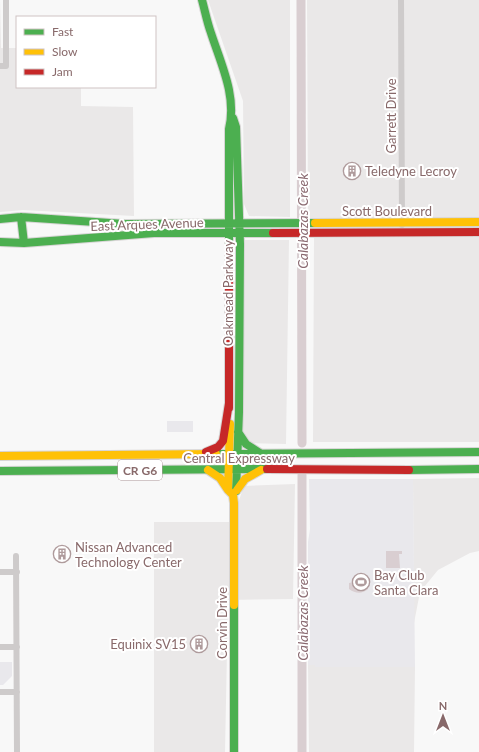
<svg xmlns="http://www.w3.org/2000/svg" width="479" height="752" font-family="Lato,sans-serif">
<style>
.built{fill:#eae8e8}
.green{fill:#e9e8ec}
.water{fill:#d9ced1}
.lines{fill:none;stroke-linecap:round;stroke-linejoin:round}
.river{stroke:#d9ced1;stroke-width:9}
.fast-casing{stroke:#d7d5d5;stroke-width:10}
.slow-casing{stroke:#d7d5d5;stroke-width:10}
.jam-casing{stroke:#d7d5d5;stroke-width:10}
.street{stroke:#cecbcb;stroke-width:6}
.fast{stroke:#4caf50;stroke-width:8}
.slow{stroke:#ffc107;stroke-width:8}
.jam{stroke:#c62828;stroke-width:8}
.labels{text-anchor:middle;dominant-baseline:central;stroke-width:4;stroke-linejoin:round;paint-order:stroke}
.shield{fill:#fff;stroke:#ac9697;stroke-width:1}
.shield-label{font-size:12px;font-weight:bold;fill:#88696a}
.street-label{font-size:13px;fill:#88696a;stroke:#fff}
.poi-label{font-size:13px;fill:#88696a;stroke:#fff;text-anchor:start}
.water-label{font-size:14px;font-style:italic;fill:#8a6a71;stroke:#fff}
</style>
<rect width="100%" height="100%" fill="#f8f8f8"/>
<path class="built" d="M0,0L1,48H17V87H81V106L133,107L134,216L23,210L0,212Z
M208,0H290V217L249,216L244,204L243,101Z
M307,0H479V218L308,219Z
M479,237V442H313L314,238Z
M243,240H289L286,444L242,443Z
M479,478V551L470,553L438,570L420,592L414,623L413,479Z
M295,484L293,599L228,600L225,752H154V522H238V503L244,486Z
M308,665H315V667H415L414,752H309Z"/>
<path class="green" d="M167,421H193V432H167Z
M309,479H413L415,667H315V665H308V542L310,529Z
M0,662H12V676L3,685H0Z"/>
<path class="water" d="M386,551H402V554H399L400,568H386Z
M355,577H361L362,582L368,583V589C362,594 356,594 349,589V583L354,582Z"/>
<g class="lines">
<path class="river" d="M301,0L302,443
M302,752V475"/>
<defs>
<path id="fast" d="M202,0C205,11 207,22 211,33C221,64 237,96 229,129V260
M233,118L236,127L240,244L239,412L236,491
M21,217L24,243
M0,219L21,217L125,224L315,223
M0,242L24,243L154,233H273
M238,432L246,444L260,453
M216,454L479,452
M409,470L479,469
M0,471L267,469
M234,605V752"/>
<path id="slow" d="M315,223L479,222
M230,424L228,490L233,495L234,503V605
M0,456L216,454
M208,470L220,478L228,490
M237,490L245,479L261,470"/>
<path id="jam" d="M273,233L479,232
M229,260V408
M206,452L218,447L223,441L229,403
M267,469L409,470"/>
</defs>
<use href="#fast" class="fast-casing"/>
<use href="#slow" class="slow-casing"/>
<use href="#jam" class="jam-casing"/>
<path class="street" d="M401,0L402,225
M0,66H6V0
M16,556L17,752
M0,572H17
M0,647H17
M0,692H17"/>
<use href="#fast" class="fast"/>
<use href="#slow" class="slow"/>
<use href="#jam" class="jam"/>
</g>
<defs>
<symbol id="building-ring" viewBox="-11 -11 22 22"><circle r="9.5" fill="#fff" stroke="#af9b9c" stroke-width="1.5"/><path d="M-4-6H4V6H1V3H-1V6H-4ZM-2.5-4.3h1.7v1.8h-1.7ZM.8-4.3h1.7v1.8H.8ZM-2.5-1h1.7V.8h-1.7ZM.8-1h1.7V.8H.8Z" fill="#af9b9c"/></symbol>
<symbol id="stadium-ring" viewBox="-11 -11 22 22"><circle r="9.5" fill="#fff" stroke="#af9b9c" stroke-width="1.5"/><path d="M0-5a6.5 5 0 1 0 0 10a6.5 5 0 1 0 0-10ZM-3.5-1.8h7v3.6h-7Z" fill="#af9b9c"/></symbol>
</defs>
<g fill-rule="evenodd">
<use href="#building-ring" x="342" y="161" width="20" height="20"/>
<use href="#building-ring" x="52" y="544" width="20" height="20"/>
<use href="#stadium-ring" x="351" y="572" width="20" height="20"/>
<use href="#building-ring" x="189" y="634" width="20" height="20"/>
</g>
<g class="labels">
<rect class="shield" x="118" y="460" width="44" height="20" rx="3"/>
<g class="shield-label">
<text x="140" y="470">CR G6</text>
</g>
<g class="street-label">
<text transform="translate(391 116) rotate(-90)">Garrett Drive</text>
<text x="387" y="211">Scott Boulevard</text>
<text transform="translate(147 224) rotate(-2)">East Arques Avenue</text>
<text transform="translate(228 293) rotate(-90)">Oakmead Parkway</text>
<text x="239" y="458">Central Expressway</text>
<text transform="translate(222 623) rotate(-90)">Corvin Drive</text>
</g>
<g class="poi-label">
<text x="365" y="171">Teledyne Lecroy</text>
<text x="75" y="547">Nissan Advanced<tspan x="75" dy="15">Technology Center</tspan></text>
<text x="374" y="575">Bay Club<tspan x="374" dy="15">Santa Clara</tspan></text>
<text x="186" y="644" text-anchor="end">Equinix SV15</text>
</g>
<g class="water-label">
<text transform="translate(302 221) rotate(-90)">Calabazas Creek</text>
<text transform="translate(302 613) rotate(-90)">Calabazas Creek</text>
</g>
</g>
<rect x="16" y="16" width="140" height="72" fill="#ffffff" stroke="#cfc3c3"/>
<rect x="24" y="29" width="20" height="6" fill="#4caf50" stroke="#cfc3c3"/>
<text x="52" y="36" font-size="12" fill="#88696a">Fast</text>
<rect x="24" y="49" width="20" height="6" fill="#ffc107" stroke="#cfc3c3"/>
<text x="52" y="56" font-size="12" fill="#88696a">Slow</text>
<rect x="24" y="69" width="20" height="6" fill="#c62828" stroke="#cfc3c3"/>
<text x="52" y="76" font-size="12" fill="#88696a">Jam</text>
<g transform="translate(443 716)" stroke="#ffffff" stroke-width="3" paint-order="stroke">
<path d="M0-3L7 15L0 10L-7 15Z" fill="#88696a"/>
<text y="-6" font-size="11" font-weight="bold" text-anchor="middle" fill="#88696a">N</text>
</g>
</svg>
